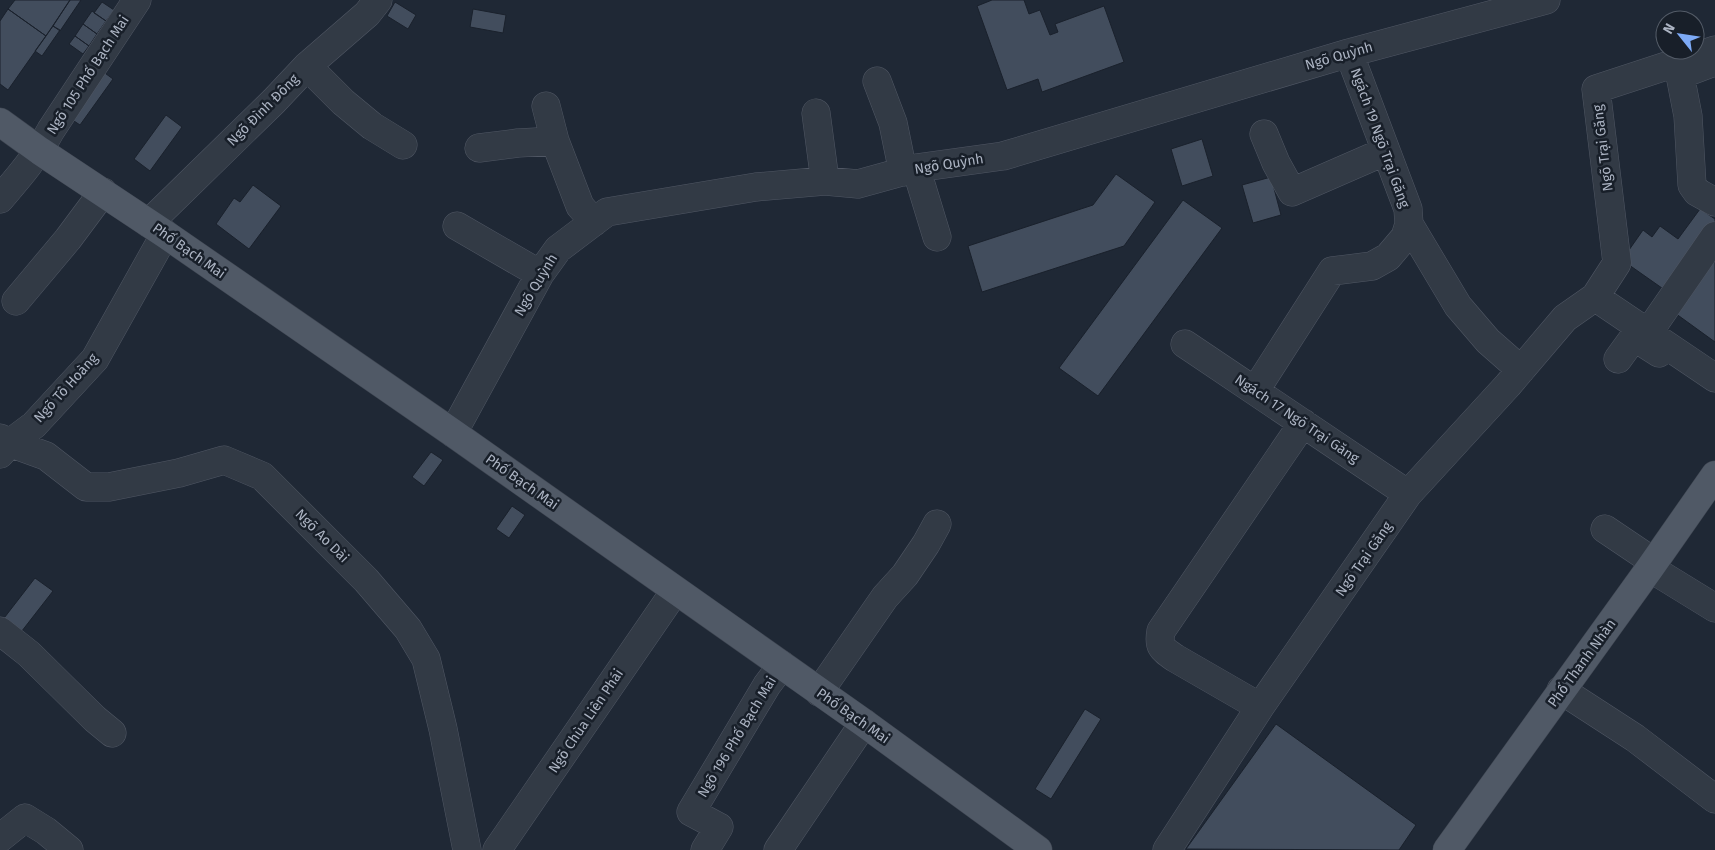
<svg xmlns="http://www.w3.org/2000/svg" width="1715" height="850" font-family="'Fira Sans',sans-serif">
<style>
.building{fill:#424d5d;stroke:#1a212c}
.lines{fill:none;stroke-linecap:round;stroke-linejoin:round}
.minor-casing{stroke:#505764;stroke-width:29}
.major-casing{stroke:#3c434f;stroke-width:29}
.minor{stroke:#323a45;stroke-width:28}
.major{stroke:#505966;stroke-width:28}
.labels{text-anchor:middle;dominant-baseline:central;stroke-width:5;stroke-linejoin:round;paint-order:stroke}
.street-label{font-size:14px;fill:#acb4c3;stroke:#181f29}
</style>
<rect width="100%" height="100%" fill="#1f2835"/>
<path class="building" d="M15,0H70L46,36L8,9Z
M70,0H81L60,31L53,26Z
M992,0H1024L1029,14L1040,10L1050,35L1058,32L1055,24L1104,6L1124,62L1042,92L1038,79L1007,90L977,6Z
M102,2L114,10L106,21L94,13Z
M395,2L416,15L408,29L387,16Z
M8,9L46,36L8,90L0,84V21Z
M473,9L506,15L503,33L470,27Z
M92,11L106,21L97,34L83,24Z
M83,24L97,34L89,46L75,36Z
M53,26L60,30L42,56L35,51Z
M75,36L89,46L83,54L69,44Z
M98,68L113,79L80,125L65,115Z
M166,115L182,127L150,171L134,159Z
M1202,139L1213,176L1182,186L1171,149Z
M1116,174L1155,202L1124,246L982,292L968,246L1093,205Z
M1271,177L1281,215L1253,223L1242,185Z
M253,185L281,206L249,249L216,224L234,198L240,202Z
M1183,200L1222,228L1098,396L1059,368Z
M1700,209L1715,219V228L1669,293L1622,260L1643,230L1652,237L1660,226L1678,239Z
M1715,243V342L1668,308Z
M431,452L443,460L424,486L412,477Z
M512,506L525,515L509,538L496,529Z
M35,578L53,591L18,636L1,622Z
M1085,709L1101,719L1051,799L1035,789Z
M1276,724L1416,825L1399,850L1186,849Z"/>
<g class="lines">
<defs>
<path id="minor" d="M1709,64L1680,75L1688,116L1692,185L1697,192L1715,202
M307,66L343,102L372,126L403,145
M877,81L893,123L903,172
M816,113L825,181
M1264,134L1276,163L1292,192L1386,151
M555,141L580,206L594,222
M479,148L518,143L555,141L546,106
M916,168L937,237
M0,199C19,177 37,156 51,130L137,0
M149,223L274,101L307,66L367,14L378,0
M1409,224L1458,306L1488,341L1521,370
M457,226L540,274
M1595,297L1617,263L1596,89L1715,50
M16,301L68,239L103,192
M1648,333L1715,236
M1185,344L1408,494
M1618,359L1634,337L1659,353
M1255,391L1332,271L1372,266L1388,257L1405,237L1409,224L1408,209L1349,53
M453,433L540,274L558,249L607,212L756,187L825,181L858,184L916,168L1003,156L1349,53L1546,0
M0,438L10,443L46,456L86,487H109L179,473L224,460L262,476L366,580L408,629L426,659L443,729L467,850
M0,454L10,443L34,425L95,359L165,234
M1605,529L1654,562
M1650,568L1715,608
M0,631L29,654L95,719L112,733
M1561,690L1635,738L1715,799
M819,692L885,597L905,575L926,544L937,524
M1260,707L1175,658C1162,649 1158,647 1161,631L1303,423
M0,838L25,818L46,831L69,850
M497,850L675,591
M705,850L719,827L691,812L767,685L782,665
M778,850L864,723
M1167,850L1260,707L1408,494L1508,385L1565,318L1595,297L1715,378"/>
<path id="major" d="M0,122L40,151L165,234L453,433L864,723L1038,850
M1447,850L1650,568L1715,475"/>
</defs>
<use href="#minor" class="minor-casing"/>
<use href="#major" class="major-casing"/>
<use href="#minor" class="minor"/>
<use href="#major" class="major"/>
</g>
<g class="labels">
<g class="street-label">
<text transform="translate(1339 56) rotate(-16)">Ngõ Quỳnh</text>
<text transform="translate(88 75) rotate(-57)">Ngõ 105 Phố Bạch Mai</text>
<text transform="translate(263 110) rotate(-45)">Ngõ Đình Đông</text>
<text transform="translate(1380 138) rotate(70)">Ngách 19 Ngõ Trại Găng</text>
<text transform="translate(1603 148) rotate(-97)">Ngõ Trại Găng</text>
<text transform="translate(949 164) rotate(-9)">Ngõ Quỳnh</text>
<text transform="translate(189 251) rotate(35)">Phố Bạch Mai</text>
<text transform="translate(536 285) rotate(-59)">Ngõ Quỳnh</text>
<text transform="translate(66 388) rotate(-48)">Ngõ Tô Hoàng</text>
<text transform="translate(1297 419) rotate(34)">Ngách 17 Ngõ Trại Găng</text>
<text transform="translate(522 482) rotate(35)">Phố Bạch Mai</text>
<text transform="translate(322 536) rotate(45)">Ngõ Ao Dài</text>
<text transform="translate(1364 559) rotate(-55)">Ngõ Trại Găng</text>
<text transform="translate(1582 663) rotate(-54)">Phố Thanh Nhàn</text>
<text transform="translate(853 716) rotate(35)">Phố Bạch Mai</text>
<text transform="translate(586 721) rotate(-56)">Ngõ Chùa Liên Phái</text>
<text transform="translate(737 737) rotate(-59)">Ngõ 196 Phố Bạch Mai</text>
</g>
</g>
<g transform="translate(1680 35) rotate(300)"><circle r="24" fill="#181f29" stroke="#535b67"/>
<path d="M0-4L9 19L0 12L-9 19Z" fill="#7daaf6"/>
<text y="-8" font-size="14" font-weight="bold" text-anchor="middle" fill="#acb4c3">N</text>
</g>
</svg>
